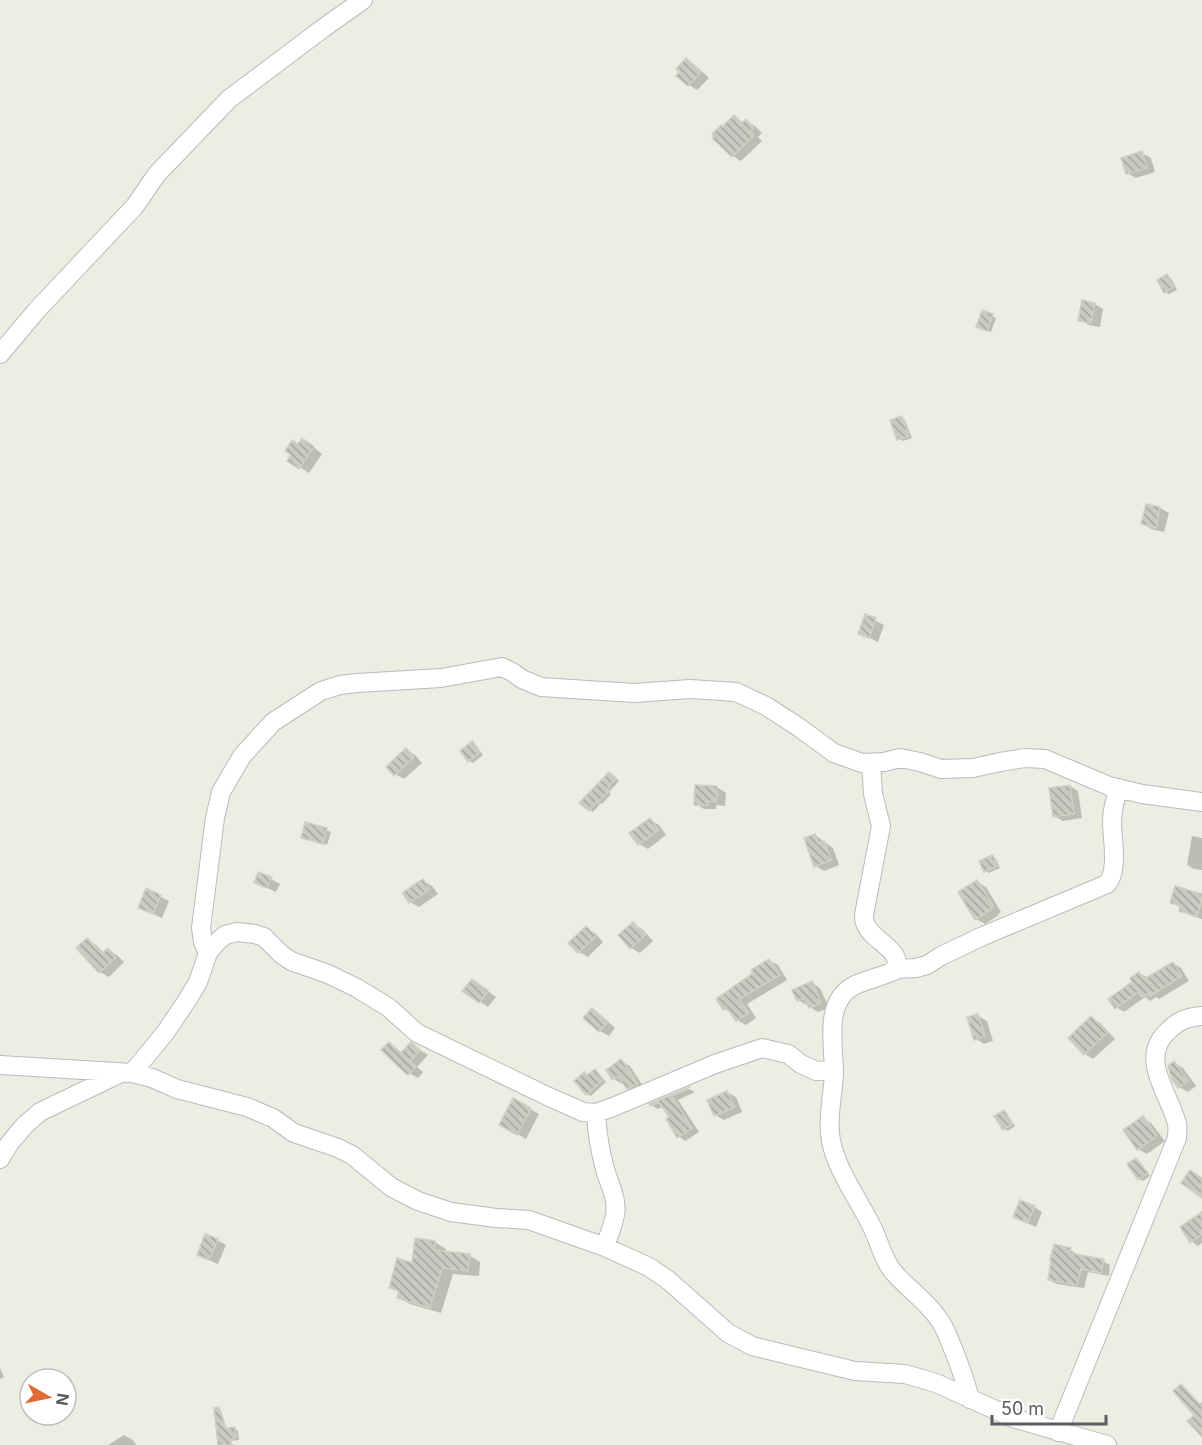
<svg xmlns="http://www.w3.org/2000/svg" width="1202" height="1445" font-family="Inter,sans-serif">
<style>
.shadow{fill:#0003}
.building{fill:url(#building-back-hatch);stroke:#d1d0c1;stroke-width:1.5}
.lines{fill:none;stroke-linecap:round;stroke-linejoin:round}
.minor-casing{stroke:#babac0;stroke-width:20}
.minor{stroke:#fff;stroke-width:18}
</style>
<defs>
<pattern id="building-back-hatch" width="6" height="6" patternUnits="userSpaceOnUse" patternTransform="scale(1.5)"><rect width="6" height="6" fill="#cac9c2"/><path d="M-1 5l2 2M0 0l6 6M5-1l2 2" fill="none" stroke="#a7a6a1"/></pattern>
</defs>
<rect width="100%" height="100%" fill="#edede2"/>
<path class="shadow" d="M686,60L695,65L709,78L697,90L689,85Z
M734,117L744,123L746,121L755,126L762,133L758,137L762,141L741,161L733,156L723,129Z
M1142,153L1151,158L1155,172L1136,178L1127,173Z
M1167,276L1171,278L1177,290L1169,294L1165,292Z
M1095,304L1103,309L1100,327L1089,325L1080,320Z
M992,316L996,318L991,332L982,329Z
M901,418L905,420L912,438L903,441L899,439Z
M311,445L322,454L309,473L289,460L298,446Z
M1147,505L1160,508L1169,513L1164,532L1151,529L1143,524Z
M866,616L884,625L878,642L860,633Z
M472,743L476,745L483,755L473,763L469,761Z
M406,750L415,755L422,763L404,779L395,774Z
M613,776L619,781L609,792L611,794L602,804L601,803L593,812L590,810Z
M1070,786L1078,791L1082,818L1063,821L1054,816Z
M717,787L726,793L725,806L716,805V809H704L696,804Z
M650,820L659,825L666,835L648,849L639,844Z
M307,824L331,832L327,845L307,839Z
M815,835L833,848L839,865L824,871L816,866Z
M1192,836L1202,838V870L1194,869L1187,865Z
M992,857L996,859L1000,868L989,873L985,871Z
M271,879L280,884L276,892L256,883Z
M423,880L432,886L438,894L419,907L410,902L404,894Z
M977,882L986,887L1001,912L998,914L999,915L985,924L976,919Z
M147,890L169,901L162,918L149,912Z
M1202,895V919L1189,915L1181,910V908L1172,902Z
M633,924L642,929L653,941L640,953L631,948L620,935Z
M586,928L595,933L603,942L588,957L579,952Z
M87,940L96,945L105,954L108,950L117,955L124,962L109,977L100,972Z
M769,960L778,965L787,980L747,1004L756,1018L746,1025L737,1020L732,1013L724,1009Z
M1173,963L1181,968L1189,981L1159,999L1156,997L1150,1001L1145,997L1124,1012L1116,1007L1139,973L1148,978Z
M812,983L820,988L829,1008L818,1012L810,1007L808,1004L807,1005L798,1000Z
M481,986L496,997L488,1007L480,1002Z
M592,1010L601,1015L615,1028L609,1036L600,1031L586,1017Z
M978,1016L987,1021L993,1041L984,1044L976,1039Z
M1092,1018L1100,1023L1115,1039L1093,1059L1085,1054Z
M389,1044L403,1053L411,1044L428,1055L417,1067L423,1072L418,1078L409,1073Z
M621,1061L630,1066L645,1089L637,1093L628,1088L624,1082L622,1084L614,1079Z
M1174,1063L1183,1068L1196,1086L1188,1092L1179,1087Z
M595,1071L599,1073L606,1082L591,1096L587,1094L588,1076Z
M689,1089L695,1092L678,1100L699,1132L685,1141L678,1136L671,1118L664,1106L658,1109L651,1105Z
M727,1092L736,1097L742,1112L724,1120L715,1115Z
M514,1100L539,1114L526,1139L501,1125Z
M1004,1112L1007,1114L1015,1126L1008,1131L1004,1129Z
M1143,1118L1151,1123L1165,1141L1147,1154L1138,1149L1125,1131Z
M1136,1159L1140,1162L1150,1176L1143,1181L1139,1179Z
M1034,1207L1042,1212L1036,1227L1015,1217Z
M1202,1214V1243L1198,1246L1191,1241Z
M217,1240L226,1245L218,1264L207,1259Z
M435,1242L446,1249L445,1253L469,1255L480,1262L479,1276L453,1274L441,1313L410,1304L399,1298L400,1293L391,1287Z
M1070,1250L1077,1254V1256L1103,1261L1110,1265L1109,1276L1088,1272L1084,1288L1057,1284L1049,1280Z
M0,1368L4,1377L0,1379Z
M1181,1386L1187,1390L1200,1404L1202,1402V1428Z
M234,1428L238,1431L239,1440L223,1442Z
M124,1435L133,1440L136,1445H108Z"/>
<path class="building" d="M686,58L701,72L688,86L676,76L679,72L676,69Z
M734,115L742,123L746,119L754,128L750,131L754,135L732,157L712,138L714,137L712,134L721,125L722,127Z
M1142,151L1147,168L1126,174L1121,158Z
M1167,274L1174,287L1164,293L1157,280Z
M1082,300L1095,303L1091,323L1078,321Z
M982,310L993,314L987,331L976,327Z
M902,416L909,436L897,440L890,420Z
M302,438L314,447L299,469L287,461L291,455L285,451L292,440L298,444Z
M1146,504L1160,507L1156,528L1141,524Z
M865,614L876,618L869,638L858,634Z
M472,741L480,752L468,762L460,751Z
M406,748L414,757L394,776L386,767Z
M609,772L616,778L607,789L609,791L598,803L596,802L589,811L579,803Z
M695,785L717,786V802L708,801V805H694Z
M1070,785L1074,814L1053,817L1049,788Z
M650,818L658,830L638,845L629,833Z
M305,822L327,828L323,844L301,838Z
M815,834L818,843L824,841L831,860L814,867L804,838Z
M993,855L997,866L984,872L979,861Z
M258,872L272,877L267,888L254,883Z
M423,879L430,889L409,903L402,893Z
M977,880L994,907L990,908L991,910L975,920L958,892Z
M1175,886L1202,894V899L1197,916L1179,911L1180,906L1170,903Z
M146,888L161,895L153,914L138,908Z
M633,922L645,935L630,949L618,935Z
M586,926L596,936L578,953L568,943Z
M87,938L102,954L108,948L116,957L99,973L76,948Z
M769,959L780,975L739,999L749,1013L736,1021L726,1007L723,1010L716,999L753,973L751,970Z
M1173,962L1182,976L1150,996L1149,993L1142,997L1138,992L1115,1009L1108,999L1132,982L1130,978L1139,972L1144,979Z
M472,979L488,991L479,1003L462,991Z
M812,981L821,1003L809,1008L804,998L797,1001L792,990Z
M592,1008L608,1022L599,1032L583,1018Z
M978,1014L985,1036L974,1040L967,1017Z
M1091,1016L1107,1033L1084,1055L1068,1038Z
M389,1042L401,1053L411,1042L420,1050L410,1061L416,1067L408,1075L402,1070L381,1050Z
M621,1059L628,1069L638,1084L627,1089L618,1076L612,1080L606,1070Z
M1174,1061L1188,1081L1178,1088L1172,1080L1168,1066Z
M595,1069L603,1080L586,1095L574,1081L584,1072L587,1075Z
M690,1087L672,1096L692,1128L677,1138L666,1119L669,1117L659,1102L650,1106L649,1104Z
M727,1091L735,1107L714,1116L707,1100Z
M513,1098L531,1108L517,1135L499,1125Z
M1004,1110L1013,1124L1003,1130L994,1116Z
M1143,1116L1157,1136L1137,1150L1123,1130Z
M1136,1158L1148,1173L1138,1180L1127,1164Z
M1190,1170L1202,1178V1198L1181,1183Z
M1020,1200L1035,1206L1027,1223L1013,1217Z
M1202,1212V1234L1190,1243L1180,1227Z
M205,1234L218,1239L209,1260L197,1255Z
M415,1238L435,1241L434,1250L470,1254L468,1271L442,1268L430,1308L397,1298L399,1291L389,1288L397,1258L412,1263Z
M1054,1244L1071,1248L1069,1253L1104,1259L1101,1273L1081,1269L1077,1285L1048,1280L1051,1260H1050Z
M1181,1384L1202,1407V1437L1187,1421L1194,1415L1173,1391Z
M219,1407L226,1428L235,1427L236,1438L230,1439L232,1445H218L214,1408Z"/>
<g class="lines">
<defs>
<path id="minor" d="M0,354L37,310L135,206L157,174L229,99L322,29L363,0
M871,763L873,794L881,826L864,915C864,918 864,922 866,925C872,941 907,952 894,971C882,976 867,980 855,985C823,1001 834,1044 834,1073C833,1096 827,1117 831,1141C837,1171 859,1200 872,1227C879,1241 882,1256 891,1269C905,1287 925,1299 938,1318C946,1328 949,1340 954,1351C960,1367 966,1382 970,1399
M208,953L203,942L201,928L215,818L221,792L242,756L273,722L321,691L340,685L357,683L441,678L502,667L512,672L522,679L541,687L634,693L690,689L736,692L766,706L797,726L834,753L862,763L884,762L900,758L920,762L941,769L973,768L1000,762L1025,758L1045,759L1109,786L1142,794L1202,802
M896,969L916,968L927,965L941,956L983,936L1107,884C1119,870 1112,839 1112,822C1112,810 1115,799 1119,788
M0,1065L132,1073L152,1078L177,1089L247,1107L273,1118L294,1133L338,1148L352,1155L391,1187L418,1201L451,1212L496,1218L529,1220L605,1247L649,1267L668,1280L728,1333L752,1346L855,1371L905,1374L936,1383L1013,1418L1107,1445
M132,1073L165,1033L188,999L198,982L208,953L216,943L225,935L237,932L255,934L264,937L281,954L291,961L328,974L357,988L388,1007L417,1033L547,1096L583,1112L596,1113L613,1107L715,1064L762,1048L788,1054L801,1064L816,1071L834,1070
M596,1113C597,1132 600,1151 605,1169C609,1184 618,1199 615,1215C613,1226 608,1237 605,1247
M0,1159L9,1144L25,1125L40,1112L121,1073
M1058,1432L1177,1138C1177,1134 1178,1129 1177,1124C1170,1094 1137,1058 1169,1030C1179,1020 1188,1017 1202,1016"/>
</defs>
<use href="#minor" class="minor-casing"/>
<use href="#minor" class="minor"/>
</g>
<g transform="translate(48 1397) rotate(99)"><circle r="28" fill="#ffffff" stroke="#bdbec0" stroke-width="1.5"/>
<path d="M0-4.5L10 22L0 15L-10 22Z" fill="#e16a34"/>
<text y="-9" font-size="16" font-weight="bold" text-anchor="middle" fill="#5b5c62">N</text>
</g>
<path d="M992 1415v9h114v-9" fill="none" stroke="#5b5c62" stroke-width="3"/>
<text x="1001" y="1415" font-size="18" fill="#5b5c62" stroke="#ffffff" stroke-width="4.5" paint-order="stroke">50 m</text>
</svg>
